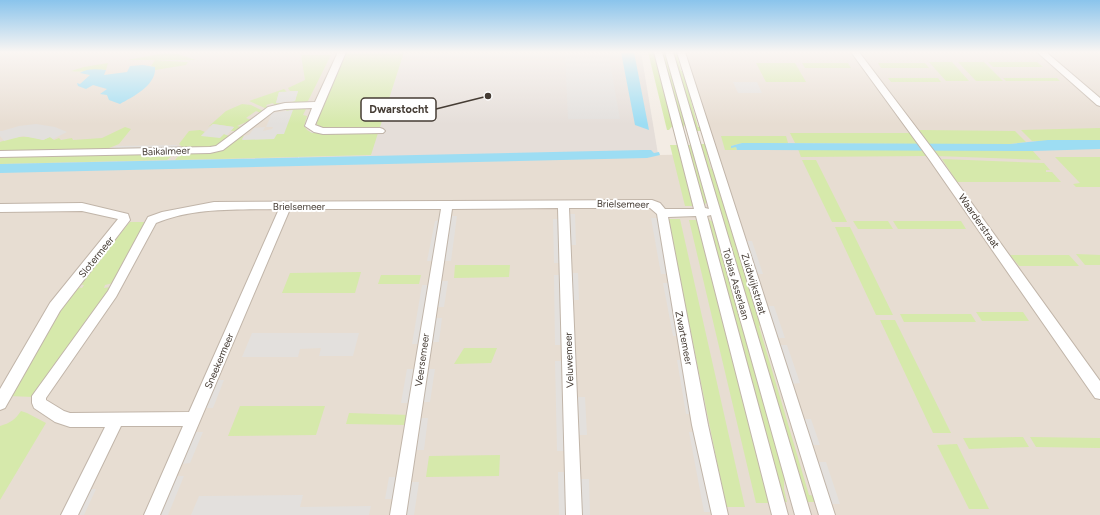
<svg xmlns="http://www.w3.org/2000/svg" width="1100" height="515" font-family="Figtree,sans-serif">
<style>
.residential{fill:#e7ddd2}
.industrial{fill:#e5ded9}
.green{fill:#d6e9ab}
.parking{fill:#e3e0dd}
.water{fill:#9dddf3}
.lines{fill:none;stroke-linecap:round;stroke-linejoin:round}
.minor-casing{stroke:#c1b5a9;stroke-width:2}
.minor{fill:#fff;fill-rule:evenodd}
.labels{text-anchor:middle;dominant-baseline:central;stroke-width:4;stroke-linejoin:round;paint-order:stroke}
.street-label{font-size:10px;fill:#453c34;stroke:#fff}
.leader{fill:none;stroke:#453c34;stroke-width:1.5}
.callout-dot{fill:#453c34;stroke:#fff;stroke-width:1.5}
.callout{fill:#fff;stroke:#453c34;stroke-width:1.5}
.callout-label{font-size:11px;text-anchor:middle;font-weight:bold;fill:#453c34}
</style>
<rect width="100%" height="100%" fill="#f3ece4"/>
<path class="residential" d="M0,52H347L296,162L711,154L682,52H1100V515H0Z"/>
<path class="industrial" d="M347,52H641L658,154L296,163Z"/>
<path class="green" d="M346,52H404L380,127L325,128L319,126L315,122Z
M648,52H655L674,124L669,130H667Z
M660,52H666L686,121L683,129Z
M672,52H678L680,59H678L681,71H684L693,101H691L698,127H701V131H695Z
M165,53L178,54L196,60H127Z
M301,55H331L308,101L304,103H289L295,101L298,91H290L288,88L305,80Z
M155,60L184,62H188L186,65L155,70V67L151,66Z
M929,62H952L969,81H946Z
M958,62H984L1003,81H976Z
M988,62H1037L1043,67H993Z
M108,63L106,70C94,69 83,73 71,71L84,67Z
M756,63H795L806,82H766Z
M802,63H848L851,68H805Z
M878,63H925L929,68H881Z
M888,78H938L941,82H891Z
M1003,78H1057L1060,81H1006Z
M284,89L287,92H279L276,103H282L275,106L273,103L266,105L268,108L267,109L249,101Z
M242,104L251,105L263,111L261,113L256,111L246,118L251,120L237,126L242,127L236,131H231L234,127L213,124L208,127L226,111Z
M307,107L303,115L307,116L304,126L307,130L312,133H378L371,155L175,160L181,153L204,152L241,136H244L242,139L276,135L292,110L286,111L287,110Z
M125,127L131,129L119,144L104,150L0,152V142C16,136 27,135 43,140L50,137L54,140L59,138L61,140L72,138L73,140L102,138Z
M1100,128V140L1032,141L1021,130Z
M200,130L205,132L201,136L224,134L229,136L214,148L184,149L179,144L189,131Z
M919,130L1015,131L1026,142L1010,144H929Z
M790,133H911L919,144L795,143Z
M721,136H786L788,143H742L731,146L736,147L737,150H793H725Z
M698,144H707L710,155H707L711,169H714L762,325L759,326L809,495L815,496L817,502H803Z
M670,145H679L695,206H685Z
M685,145H693L708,201L703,206Z
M798,149H923L927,156L801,157Z
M932,149L1033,151L1041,160L937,156Z
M171,153L173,155L167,160L0,164V156Z
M1055,157H1100V187H1076L1073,184L1080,183Z
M942,159L1044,163L1050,170H1046V172H1052L1061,182H957Z
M802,160H816L847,222H832Z
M706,217L715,224L784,475V489L787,502H781Z
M668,219H680L745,507H726Z
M689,220H698L771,503H756Z
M853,221H888L893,229H858Z
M893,221H961L966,229H898Z
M130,222H147L113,283L105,285L104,288L111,287L33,397L9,396L66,299L75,287L82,288L84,285L78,284Z
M835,227H850L893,315H876Z
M1076,254L1100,255V265H1085Z
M1010,255H1069L1079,266H1019Z
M455,265H510L509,277L454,278Z
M361,272L355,293H282L290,273Z
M381,275H421L419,284H378Z
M976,312H1023L1029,321H982Z
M900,314H971L976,322H904Z
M880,320H895L951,433H933Z
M464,348H497L491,363L454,364Z
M240,406H325L316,435L228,436Z
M21,411L27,413L46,423L0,500V426C10,423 15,420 21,411Z
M349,413L410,415L408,425L346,424Z
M1023,437L1029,447L969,449L963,438Z
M1030,437L1100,438V448L1036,447Z
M957,444L989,509H969L937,445Z
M500,455L499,476L426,477L429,456Z"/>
<path class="parking" d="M565,52H608L620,119H568Z
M733,82H757L762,93H738Z
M298,91L295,101L276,103L279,92Z
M293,110L284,134H277L274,139L242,140L244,136L249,135L254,128L265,127L263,131L272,129L273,127H266L272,113Z
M36,124L55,127L67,132L53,139L50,137L43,140L23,136L4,141L0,136V131H2L19,126Z
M213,124L234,127L227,135L224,134L220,138L201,136Z
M177,145L178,147L172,149L107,150L117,146Z
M568,214H575L576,245H570Z
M451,216H457L451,261H444Z
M651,218H657L668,274H661Z
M553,219H559L561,263H554Z
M441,220L434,261H427L435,221Z
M746,241H752L763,274H756Z
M571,273H578L579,300H572Z
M554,275H561L563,345H555Z
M441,281H448L444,307H437Z
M663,283H670L680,336H673Z
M422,285H430L420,344H412Z
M766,306H774L785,338H776Z
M435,318H442L439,342H432Z
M252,333H359L353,356H319L321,348L300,349L298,357H242Z
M779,345H787L800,383L791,384Z
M677,360H685L694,414H686Z
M555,361H563L566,451H557Z
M407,369H415L409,403H401Z
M427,369H435L430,402H422Z
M216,380H224L213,408H205Z
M577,397H585L587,435H579Z
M420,418H428L424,450H415Z
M802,419H811L820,445H811Z
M194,432H203L190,463L181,464Z
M689,432H697L714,512H704Z
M816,462H826L840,504H830Z
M558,472H567L568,515H559Z
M176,476H184L168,515H159Z
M389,477H398L394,499H385Z
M580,479H589L590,515H581Z
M410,482H419L414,515H405Z
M87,489H96L84,515H74Z
M303,495L300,507L371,506L369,515H191L199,496Z"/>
<path class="water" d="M621,52H634L649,130L635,125Z
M143,65L155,67C157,85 133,97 120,104L109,100L107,95L100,94L107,89L93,85L86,89L78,86L77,83L80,84L90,75L80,73C87,68 97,69 106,70L104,75L127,72L130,66Z
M1048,140H1100V149L1033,151L737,150L736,147L731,148V146L742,143L1010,144Z
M643,150H651L654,153L659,152L660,155L647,158L0,173V164Z"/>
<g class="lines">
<defs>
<path id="minor" d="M338,52H346L315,125L323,128H380L383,129L385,131L383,133L323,134L314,132L305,126L312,108L285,109L274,111L223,150L210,153L0,157V151L210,147L216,146L268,107L285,103L315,102Z
M654,52H662L705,208L709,209L665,52H673L811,515H795L711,215L707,216L788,515H772L696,216L668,217L708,425L728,515H712L692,425L657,214L650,208H569L582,515H566L558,208L452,209L406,515H390L441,209H290L160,515H144L183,426H121L78,515H61L105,427H70L55,422L34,408L32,403V396L108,291L148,217L162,212L214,202L652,200L660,203L665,209H694ZM279,209L189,412L70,413L64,411L46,400V398L116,297L156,223C195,207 238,210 279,209Z
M677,52H685L835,515H819Z
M851,52H859L937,155L1100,381V399L1095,398L929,159Z
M1037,52H1046L1100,98V106L1097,105Z
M82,203L128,214L130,220L60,311L5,408L0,410V389L50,303L118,219L82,211L0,212V204Z"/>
</defs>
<use href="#minor" class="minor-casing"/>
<use href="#minor" class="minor"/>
</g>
<linearGradient id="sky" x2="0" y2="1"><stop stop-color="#8ac4ec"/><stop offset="0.42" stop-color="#faf6f3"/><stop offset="1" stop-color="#faf6f3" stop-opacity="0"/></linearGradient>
<rect width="1100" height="124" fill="url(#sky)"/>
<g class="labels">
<g class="street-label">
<text transform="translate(166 151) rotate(-2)">Baikalmeer</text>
<text transform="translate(623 204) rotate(1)">Brielsemeer</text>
<text x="299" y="206">Brielsemeer</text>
<text transform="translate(979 221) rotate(55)">Waarderstraat</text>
<text transform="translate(96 257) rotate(-51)">Slotermeer</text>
<text transform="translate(736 284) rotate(74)">Tobias Asserlaan</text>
<text transform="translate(754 284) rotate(73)">Zuidwijkstraat</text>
<text transform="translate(684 338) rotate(79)">Zwartemeer</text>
<text transform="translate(422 360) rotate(-82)">Veersemeer</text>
<text transform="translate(569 360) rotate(-92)">Veluwemeer</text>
<text transform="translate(219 361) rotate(-67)">Sneekermeer</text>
</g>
</g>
<path class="leader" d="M488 96L436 109"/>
<circle class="callout-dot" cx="488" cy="96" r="4"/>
<rect class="callout" x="361" y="98" width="75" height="23" rx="4"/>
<g class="callout-label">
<text x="399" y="113">Dwarstocht</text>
</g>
</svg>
